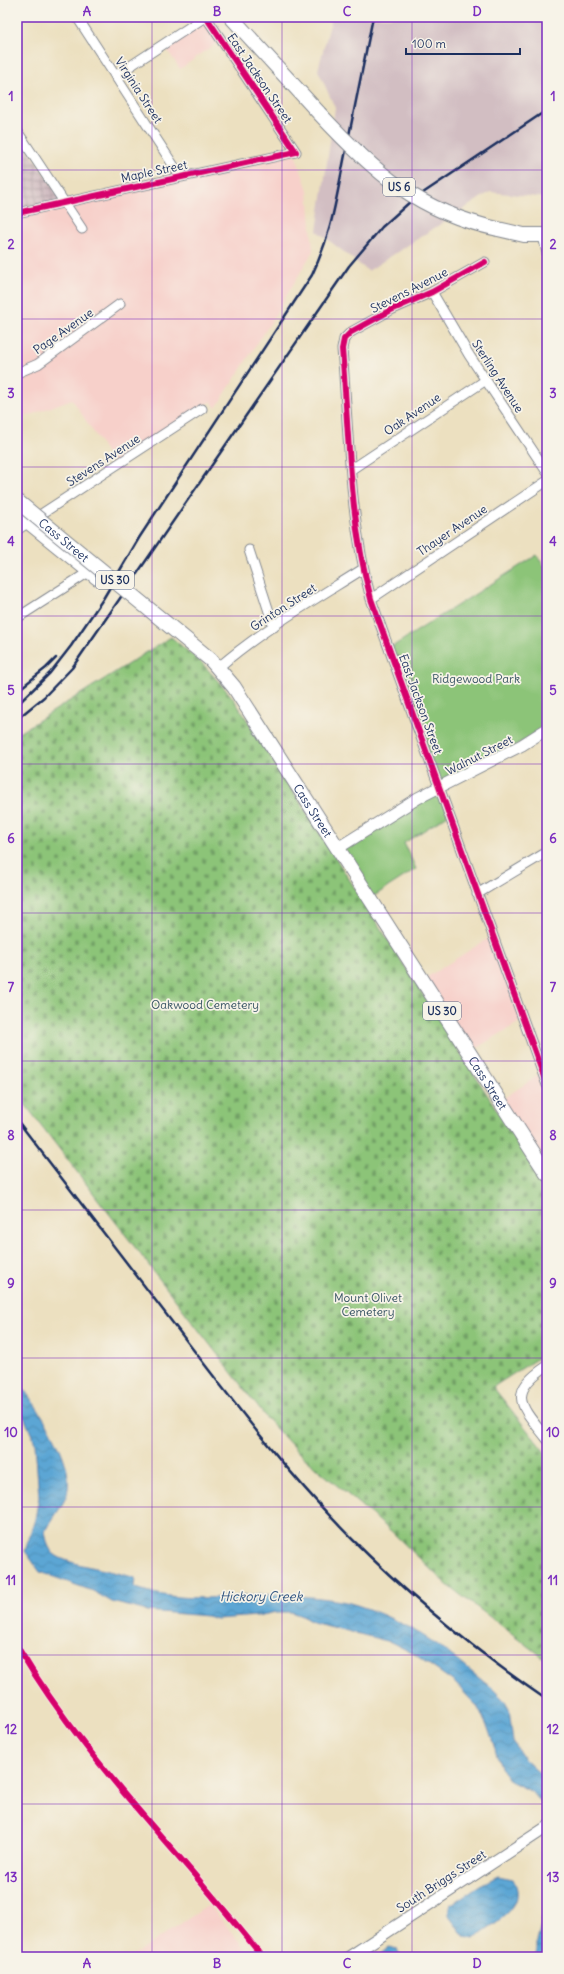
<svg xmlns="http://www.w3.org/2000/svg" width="564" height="1974" font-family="Delius,sans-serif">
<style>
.built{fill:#f7d0ca}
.industrial{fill:url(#industrial-grid)}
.railway{fill:#d2bec2}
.cemetery{fill:url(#cemetery-stones);stroke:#547a6b}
.park{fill:#8cc478;stroke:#547a6b}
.water{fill:url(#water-waves);stroke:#3c6a99}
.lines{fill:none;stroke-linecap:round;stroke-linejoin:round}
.minor-casing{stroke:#84888f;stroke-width:11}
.tertiary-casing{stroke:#84888f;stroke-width:13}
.primary-casing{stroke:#84888f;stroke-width:16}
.minor{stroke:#fff;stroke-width:9}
.tertiary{stroke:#fff;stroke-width:11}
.primary{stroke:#fff;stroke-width:14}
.rail{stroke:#1b2f5e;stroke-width:2.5}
.primary-bridge-casing{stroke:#84888f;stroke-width:16;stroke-linecap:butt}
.primary-bridge{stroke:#fff;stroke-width:14}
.cycleway-casing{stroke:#f7f3e8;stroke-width:8}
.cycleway{stroke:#d6006c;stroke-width:6}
.grid{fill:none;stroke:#7b2cbf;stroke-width:1;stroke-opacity:0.55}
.labels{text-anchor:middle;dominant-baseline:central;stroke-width:3.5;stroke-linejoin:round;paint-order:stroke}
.shield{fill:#f7f3e8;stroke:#5d6a87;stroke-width:1}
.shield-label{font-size:11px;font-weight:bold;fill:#1b2f5e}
.street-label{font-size:12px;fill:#1b2f5e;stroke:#f7f3e8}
.park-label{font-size:12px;fill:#375464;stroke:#f7f3e8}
.water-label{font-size:13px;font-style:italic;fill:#2e5381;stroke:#f7f3e8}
.neatline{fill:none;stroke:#7b2cbf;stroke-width:1.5}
.grid-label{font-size:13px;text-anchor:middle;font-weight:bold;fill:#7b2cbf}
</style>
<defs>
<pattern id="industrial-grid" width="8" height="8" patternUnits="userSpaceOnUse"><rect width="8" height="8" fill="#d2bec2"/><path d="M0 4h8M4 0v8" fill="none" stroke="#aa9ba1"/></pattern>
<pattern id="cemetery-stones" width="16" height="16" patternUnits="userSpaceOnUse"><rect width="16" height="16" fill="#8cc478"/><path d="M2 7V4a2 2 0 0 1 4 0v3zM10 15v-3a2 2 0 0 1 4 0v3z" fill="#72a066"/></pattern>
<pattern id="water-waves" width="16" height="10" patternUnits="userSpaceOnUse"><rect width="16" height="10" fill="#5ca6d4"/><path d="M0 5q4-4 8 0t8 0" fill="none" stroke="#4b88af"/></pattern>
</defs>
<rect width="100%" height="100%" fill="#f7f3e8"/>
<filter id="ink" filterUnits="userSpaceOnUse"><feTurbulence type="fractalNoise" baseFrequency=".025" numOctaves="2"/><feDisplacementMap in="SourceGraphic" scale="8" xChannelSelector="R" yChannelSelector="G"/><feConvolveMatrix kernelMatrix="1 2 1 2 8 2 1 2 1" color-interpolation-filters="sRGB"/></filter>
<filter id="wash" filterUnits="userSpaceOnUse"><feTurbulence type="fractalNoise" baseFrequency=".012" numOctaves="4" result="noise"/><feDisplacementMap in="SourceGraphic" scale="16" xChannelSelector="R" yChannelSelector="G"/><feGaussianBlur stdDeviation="0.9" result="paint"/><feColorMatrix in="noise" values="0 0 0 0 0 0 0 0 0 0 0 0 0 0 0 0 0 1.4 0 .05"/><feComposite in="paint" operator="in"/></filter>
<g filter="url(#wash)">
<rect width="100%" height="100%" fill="#ece0c0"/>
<path class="built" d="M205,17L221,40L180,69L164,45Z
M295,154L308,190L313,251L271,322L216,408L211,401L114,464L72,399L17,420V213Z
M492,936L523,1020L470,1052L424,979Z
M542,1073L547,1088V1162L501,1100Z
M209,1905L252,1957H130L132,1956Z"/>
<path class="industrial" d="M17,133L63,202L17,212Z"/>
<path class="railway" d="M332,17H547V198L490,192L368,271L317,231L335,108L318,70Z"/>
<path class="cemetery" d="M171,637L202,663L233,698L547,1188V1352L493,1387L547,1455V1660L446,1584L391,1531L301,1455L268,1420L17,1094V734Z"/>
<path class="park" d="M537,555L547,570V728L440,787L390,648Z
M439,788L448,815L404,843L416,869L371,898L339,848Z"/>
<path class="water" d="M17,1380C37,1407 76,1459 67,1494C64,1504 51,1521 45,1531C46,1538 48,1549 54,1554C66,1565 117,1571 135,1578L134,1587C171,1602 215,1598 254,1595C278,1594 327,1597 350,1603C375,1610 400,1622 422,1635C447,1650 471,1672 494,1690L504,1700L509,1709L513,1742L524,1759L547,1780V1808L531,1791L510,1781L502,1770L488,1728L477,1706L454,1682L414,1654L391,1642L312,1622L302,1616L291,1612H276L257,1616L217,1619L207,1616L147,1611L112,1602L93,1591L40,1572L25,1551L35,1519L39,1497L35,1443L25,1419L17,1407Z
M498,1876L513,1879C530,1909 492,1922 474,1939L465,1937L448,1915L450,1905L480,1885Z
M547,1899V1957H537V1941Z
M389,1947L397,1949L401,1957H377Z"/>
</g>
<g filter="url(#ink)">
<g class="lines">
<defs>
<path id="minor" d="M77,17L181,177
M115,76L205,17
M17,131L82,229
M17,213L296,152L206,17
M543,236L547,253
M485,262L432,292L391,310L351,332L344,339L342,349C349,432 349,518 371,599L547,1085
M432,292L469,355L547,472
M17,373L38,364L120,304
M352,469L486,380
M17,516L96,580
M17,530L202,409
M249,550L274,627
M371,599L547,481
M17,618L87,573
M219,667C262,630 314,600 363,569
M477,894L547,852
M547,1366C505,1394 522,1407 547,1439"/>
<path id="tertiary" d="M338,848L418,798L522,745L547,729
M349,1957L547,1827"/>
<g id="primary">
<path d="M231,17L319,113"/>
<path d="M498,229L524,235H547"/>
<path id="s1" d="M211,660L234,687L547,1174"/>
</g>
</defs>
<use href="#minor" class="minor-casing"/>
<use href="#tertiary" class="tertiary-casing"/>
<use href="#primary" class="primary-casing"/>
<use href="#minor" class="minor"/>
<use href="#tertiary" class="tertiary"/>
<use href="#primary" class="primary"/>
<path class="rail" d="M17,691L46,668L56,658
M17,705L50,673L71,646L103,599L139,538L312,275C332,233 336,199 345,155C354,109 364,63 373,17
M17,719L44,697L72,668L349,266L382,227L411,201L547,110
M17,1120C71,1190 125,1260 179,1331C233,1402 288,1474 351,1538C411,1598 477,1652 547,1700"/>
<defs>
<g id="primary-bridge">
<path d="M319,113C373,171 418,212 498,229"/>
<path id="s2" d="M17,501L211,660"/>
</g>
</defs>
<use href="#primary-bridge" class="primary-bridge-casing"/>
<use href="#primary-bridge" class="primary-bridge"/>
<defs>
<path id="cycleway" d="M17,213L296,152L206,17
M485,262L432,292L391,310L351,332L344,339L342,349C349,432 349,518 371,599L547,1085
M17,1646C59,1717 111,1779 165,1841C199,1879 231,1918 263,1957"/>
</defs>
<use href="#cycleway" class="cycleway-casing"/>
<use href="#cycleway" class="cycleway"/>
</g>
</g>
<path class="grid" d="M152,17V1957M282,17V1957M412,17V1957M17,170H547M17,319H547M17,467H547M17,616H547M17,764H547M17,913H547M17,1061H547M17,1210H547M17,1358H547M17,1507H547M17,1655H547M17,1804H547"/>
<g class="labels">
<g class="shield">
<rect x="383" y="178" width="32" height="18" rx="3"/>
<rect x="96" y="571" width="38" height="18" rx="3"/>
<rect x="423" y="1002" width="38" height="18" rx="3"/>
</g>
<g class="shield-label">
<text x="399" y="187">US 6</text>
<text x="115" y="580">US 30</text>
<text x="442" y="1011">US 30</text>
</g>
<g class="street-label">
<text transform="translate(260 78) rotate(56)">East Jackson Street</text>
<text transform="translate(139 90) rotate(57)">Virginia Street</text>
<text transform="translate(154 171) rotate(-12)">Maple Street</text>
<text transform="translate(409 290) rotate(-27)">Stevens Avenue</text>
<text transform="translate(63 331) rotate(-35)">Page Avenue</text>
<text transform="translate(498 376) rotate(57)">Sterling Avenue</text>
<text transform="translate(412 414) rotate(-34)">Oak Avenue</text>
<text transform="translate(103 460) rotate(-33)">Stevens Avenue</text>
<text transform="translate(452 530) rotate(-34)">Thayer Avenue</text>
<text stroke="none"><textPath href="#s2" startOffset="61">Cass Street</textPath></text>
<text transform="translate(283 607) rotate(-33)">Grinton Street</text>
<text transform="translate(421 704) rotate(70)">East Jackson Street</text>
<text transform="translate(479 755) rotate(-27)">Walnut Street</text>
<text stroke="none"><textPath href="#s1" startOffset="182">Cass Street</textPath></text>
<text stroke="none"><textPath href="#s1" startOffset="506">Cass Street</textPath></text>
<text transform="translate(441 1881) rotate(-33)">South Briggs Street</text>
</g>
<g class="park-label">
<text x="476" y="678">Ridgewood Park</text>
<text x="205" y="1004">Oakwood Cemetery</text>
<text x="368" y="1297">Mount Olivet<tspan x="368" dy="14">Cemetery</tspan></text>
</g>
<g class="water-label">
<text x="261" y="1596">Hickory Creek</text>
</g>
</g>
<rect width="564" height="1974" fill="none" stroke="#f7f3e8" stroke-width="44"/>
<path d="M406 48v6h114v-6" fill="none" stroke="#1b2f5e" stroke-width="2"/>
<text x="412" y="48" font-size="12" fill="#1b2f5e" stroke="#f7f3e8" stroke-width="3" paint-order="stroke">100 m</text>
<rect x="22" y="22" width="520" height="1930" class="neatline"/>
<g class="grid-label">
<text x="87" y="16">A</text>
<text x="217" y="16">B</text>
<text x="347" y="16">C</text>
<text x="477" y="16">D</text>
<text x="11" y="101">1</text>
<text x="553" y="101">1</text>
<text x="11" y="249">2</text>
<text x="553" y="249">2</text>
<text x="11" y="398">3</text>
<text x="553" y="398">3</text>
<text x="11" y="546">4</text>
<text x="553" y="546">4</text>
<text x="11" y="695">5</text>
<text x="553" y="695">5</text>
<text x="11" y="843">6</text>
<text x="553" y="843">6</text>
<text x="11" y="992">7</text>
<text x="553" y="992">7</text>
<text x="11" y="1140">8</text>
<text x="553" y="1140">8</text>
<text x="11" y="1288">9</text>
<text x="553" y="1288">9</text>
<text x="11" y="1437">10</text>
<text x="553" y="1437">10</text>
<text x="11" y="1585">11</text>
<text x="553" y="1585">11</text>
<text x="11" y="1734">12</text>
<text x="553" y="1734">12</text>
<text x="11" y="1882">13</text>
<text x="553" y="1882">13</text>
<text x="87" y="1968">A</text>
<text x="217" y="1968">B</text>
<text x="347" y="1968">C</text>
<text x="477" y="1968">D</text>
</g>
</svg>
